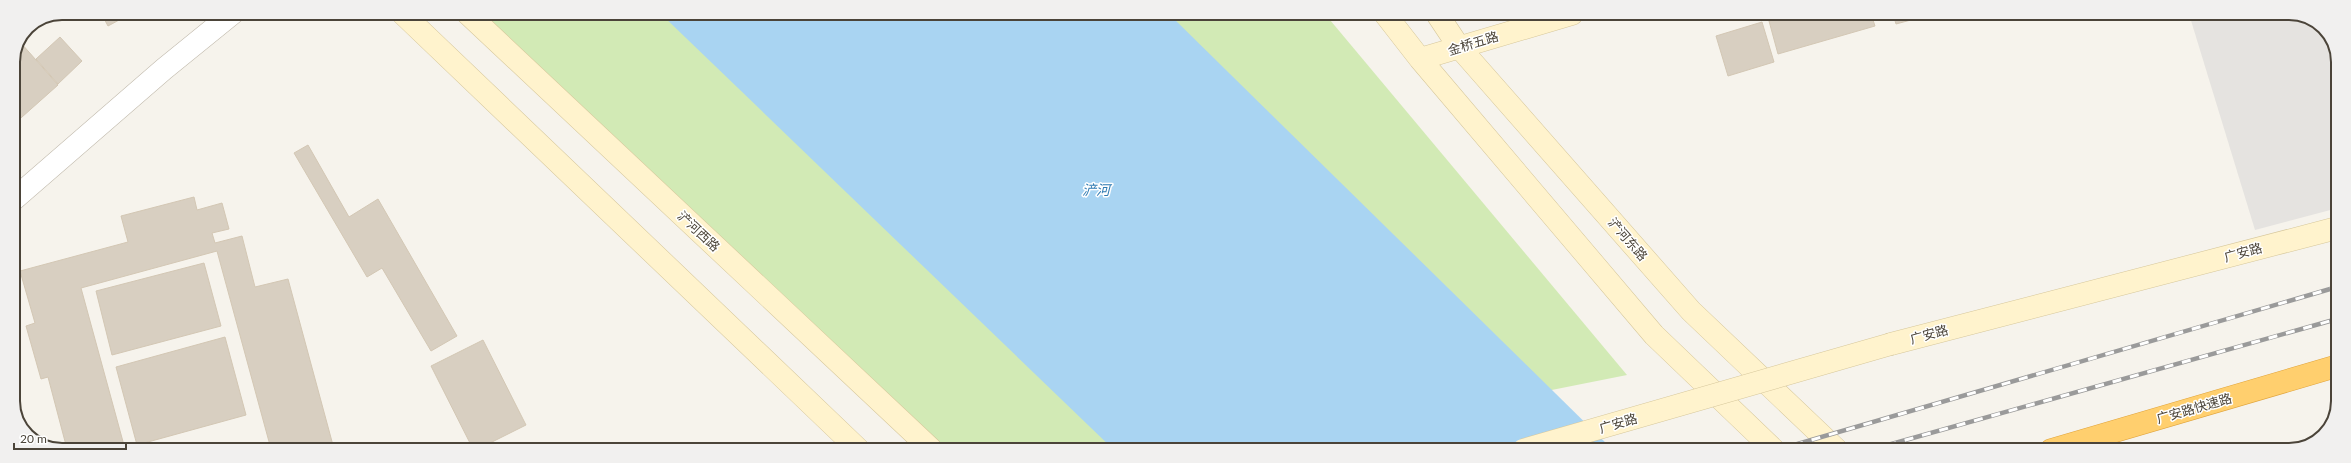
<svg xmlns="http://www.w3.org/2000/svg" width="2351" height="463" font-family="Lato,'Noto Sans SC',sans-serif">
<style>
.green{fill:#d2eab5}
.parking{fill:#e5e3e0}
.water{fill:#a9d4f2}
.building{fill:#d8cfc1;stroke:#d3c7b4}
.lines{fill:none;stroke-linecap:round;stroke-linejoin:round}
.street-casing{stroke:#c2bbae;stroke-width:23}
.secondary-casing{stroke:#d6c79b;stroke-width:23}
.highway-casing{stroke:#e0a43c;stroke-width:23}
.street{stroke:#fff;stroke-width:22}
.secondary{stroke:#fff3cd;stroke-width:22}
.highway{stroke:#ffcf6e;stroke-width:22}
.rail-casing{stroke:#9a9a9a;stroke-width:4.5}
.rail{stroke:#fff;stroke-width:3;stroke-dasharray:9;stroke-linecap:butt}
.secondary-bridge-casing{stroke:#d6c79b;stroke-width:23;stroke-linecap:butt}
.secondary-bridge{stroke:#fff3cd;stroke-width:22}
.labels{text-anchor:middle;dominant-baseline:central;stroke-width:3;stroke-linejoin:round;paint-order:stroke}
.street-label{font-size:13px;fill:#4b4439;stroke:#fff}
.water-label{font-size:14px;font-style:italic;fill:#2e7ab2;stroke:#fff}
.rim{fill:none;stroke:#4b4439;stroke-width:2}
</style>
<rect width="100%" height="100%" fill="#f6f3ec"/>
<path class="green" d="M467,13L1325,14L1627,375L1251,450L930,449Z"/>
<path class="parking" d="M2189,14H2298L2326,30L2338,59V208L2255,230Z"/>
<path class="water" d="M660,13H1168L1613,450H1114Z"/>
<path class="building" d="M101,13H132L108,26Z
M1794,14H1871L1875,26L1778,54L1769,21Z
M1893,14H1933L1896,24Z
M1762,22L1774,62L1728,76L1716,36Z
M60,37L82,61L58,84L36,59Z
M21,43L58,85L13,125V62Z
M308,145L349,217L378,199L457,336L431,351L382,268L367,277L294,153Z
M194,197L197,210L222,203L229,229L212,233L215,243L242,236L255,287L288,279L334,449H271L217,251L81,288L125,449H67L48,377L41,379L26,326L35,323L20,271L128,242L121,216Z
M204,263L221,326L112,355L96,291Z
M225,337L246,415L137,445L116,367Z
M483,340L526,425L478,449H473L431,366Z"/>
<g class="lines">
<defs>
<path id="street" d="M13,200L164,69L233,13"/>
<path id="secondary" d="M402,13L858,449
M467,13L931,449
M1385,14L1420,59L1654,335L1774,450
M1437,14L1459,47L1691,311L1837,450
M1420,59L1572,14
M1891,344L2337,228"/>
<path id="highway" d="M2051,450L2337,366"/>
</defs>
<use href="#street" class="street-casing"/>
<use href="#secondary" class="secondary-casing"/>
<use href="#highway" class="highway-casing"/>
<use href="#street" class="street"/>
<use href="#secondary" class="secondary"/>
<use href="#highway" class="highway"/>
<defs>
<path id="rail" d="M1777,450L2337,287
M1870,450L2337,319"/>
</defs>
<use href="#rail" class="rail-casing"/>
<use href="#rail" class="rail"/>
<defs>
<path id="secondary-bridge" d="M1523,450L1891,344"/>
</defs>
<use href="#secondary-bridge" class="secondary-bridge-casing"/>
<use href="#secondary-bridge" class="secondary-bridge"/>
</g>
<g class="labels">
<g class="street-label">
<text transform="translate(1473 43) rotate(-17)">金桥五路</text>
<text transform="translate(699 231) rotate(43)">浐河西路</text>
<text transform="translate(1628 239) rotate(49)">浐河东路</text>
<text transform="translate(2243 252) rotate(-15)">广安路</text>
<text transform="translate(1929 334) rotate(-15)">广安路</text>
<text transform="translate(2194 408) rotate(-16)">广安路快速路</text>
<text transform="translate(1618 423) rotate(-16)">广安路</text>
</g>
<g class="water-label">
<text x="1096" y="189">浐河</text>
</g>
</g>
<path d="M0 0H2351V463H0ZM62 20H2289A42 42 0 0 1 2331 62V401A42 42 0 0 1 2289 443H62A42 42 0 0 1 20 401V62A42 42 0 0 1 62 20Z" fill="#f1f0ef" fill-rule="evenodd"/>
<path class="rim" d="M62 20H2289A42 42 0 0 1 2331 62V401A42 42 0 0 1 2289 443H62A42 42 0 0 1 20 401V62A42 42 0 0 1 62 20Z"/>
<path d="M14 443v6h112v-6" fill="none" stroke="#4b4439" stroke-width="2"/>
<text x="20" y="443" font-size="12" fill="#4b4439" stroke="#ffffff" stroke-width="3" paint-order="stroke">20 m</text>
</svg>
